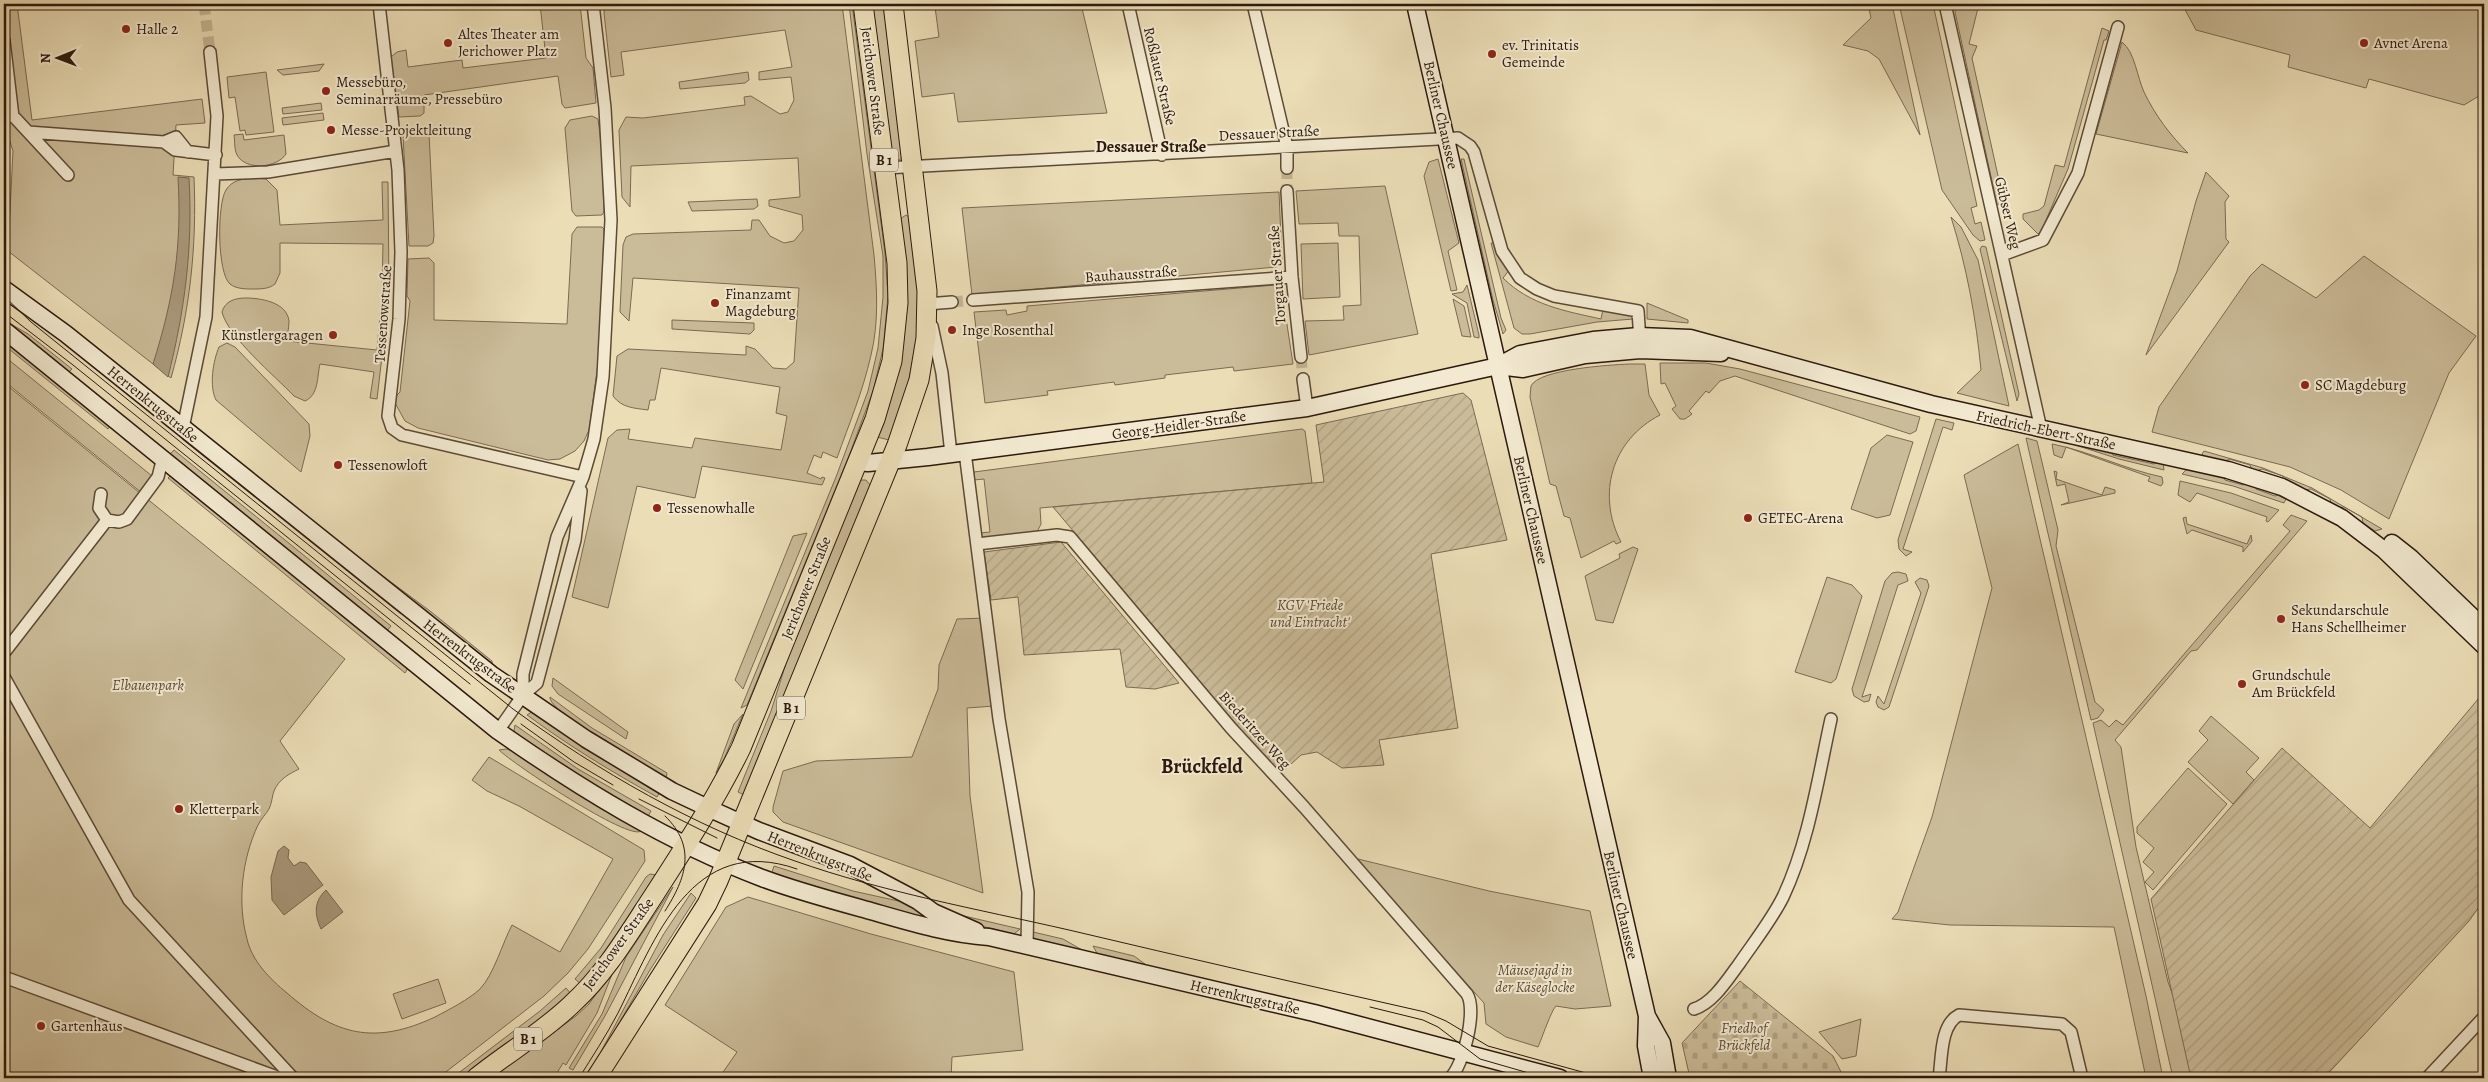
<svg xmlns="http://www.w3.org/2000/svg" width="2488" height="1082" font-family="Alegreya,serif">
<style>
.green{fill:#cbbc99;stroke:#7c6a53}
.cemetery{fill:url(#cemetery-stones);stroke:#7c6a53}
.garden{fill:url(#garden-furrows);stroke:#7c6a53}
.water{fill:#aa9a7d;stroke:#786650}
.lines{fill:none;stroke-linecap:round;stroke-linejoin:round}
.street-tunnel{stroke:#c5b694;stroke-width:11;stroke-dasharray:11 5.5;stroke-linecap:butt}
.street-casing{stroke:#5c4a37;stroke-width:14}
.secondary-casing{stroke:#2c190d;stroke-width:19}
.primary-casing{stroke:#2c190d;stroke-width:21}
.street{stroke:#f2e9d0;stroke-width:11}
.secondary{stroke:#f2e9d0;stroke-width:16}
.primary{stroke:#ebddb6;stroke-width:19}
.tram{stroke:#2c190d;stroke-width:1}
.poi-dot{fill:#8f2418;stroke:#f2e9d0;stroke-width:2}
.labels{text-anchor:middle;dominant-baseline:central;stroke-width:4;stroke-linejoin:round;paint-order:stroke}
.shield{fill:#f2e9d0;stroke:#675748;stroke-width:1}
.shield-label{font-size:14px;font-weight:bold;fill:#2c190d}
.poi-label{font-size:15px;fill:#2c190d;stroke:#f2e9d0;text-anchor:start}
.street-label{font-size:15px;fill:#2c190d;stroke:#f2e9d0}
.park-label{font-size:15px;font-style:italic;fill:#5c4a37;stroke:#f2e9d0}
.neighbourhood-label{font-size:16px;font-weight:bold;fill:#2c190d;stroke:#f2e9d0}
.district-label{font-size:20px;font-weight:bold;fill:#2c190d;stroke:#f2e9d0}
</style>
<defs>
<pattern id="cemetery-stones" width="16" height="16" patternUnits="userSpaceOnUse" patternTransform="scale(1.25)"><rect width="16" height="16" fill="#cbbc99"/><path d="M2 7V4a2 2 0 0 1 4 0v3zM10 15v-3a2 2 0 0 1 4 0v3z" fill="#aea183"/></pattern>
<pattern id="garden-furrows" width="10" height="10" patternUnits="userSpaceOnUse" patternTransform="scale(1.25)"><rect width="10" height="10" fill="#cbbc99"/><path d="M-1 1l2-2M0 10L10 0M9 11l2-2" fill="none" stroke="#aea183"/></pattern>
</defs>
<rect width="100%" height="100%" fill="#ebddb6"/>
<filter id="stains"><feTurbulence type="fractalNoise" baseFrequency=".004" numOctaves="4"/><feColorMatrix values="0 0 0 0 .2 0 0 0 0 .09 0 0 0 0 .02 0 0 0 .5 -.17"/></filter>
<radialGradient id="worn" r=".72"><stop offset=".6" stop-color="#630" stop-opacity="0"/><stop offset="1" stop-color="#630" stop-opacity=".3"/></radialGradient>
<path class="green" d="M4,4H17L32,120L202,99L205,123L176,125L173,175L194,177C197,246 190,311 171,378L8,251L13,151L4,123Z
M540,4H580L586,58L593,68L596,103L565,108L562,104L558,76L424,95V113L420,116L399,117L391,57L397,52L406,50L408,67L462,60L463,68L546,58Z
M605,4H842L874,255C877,288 879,323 871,355C863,391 849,424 837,458L823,452L821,458L814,455L807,473L821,479L822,477L825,478L822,485L702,466L695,498L637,486L608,608L572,597L608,438L617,430L630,429L628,439L692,448L695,438L781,450L787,416L776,413L780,387L661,368L655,400H650L648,410C634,408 622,408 613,396L617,356L628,349L746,355V346L755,349L773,368L786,369L794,362L799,288L633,278L629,321L620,312L623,245L626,237L633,234L751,230L752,220H759L770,236L784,243L794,241L803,230L802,215L769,206V200L800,197L798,158L631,166L630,207L622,197L619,130L626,117L643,118L745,105L744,97L751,96L780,114L788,112L794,100L791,77L759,80V72L792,67L785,30L621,52L624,75L611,77L604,13Z
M849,4H852L885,253L888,296L883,349L873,391L850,453L747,705L741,708L836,477L868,391L878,348L883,297V256L867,154Z
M870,4H886L903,157L899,160L891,156Z
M946,4H1081L1107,113L958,122L954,93L922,97L915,41L939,37L935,7Z
M1868,4H1892L1920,135L1879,59L1868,51L1843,45L1871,18Z
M1899,4H1933L1977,206L1971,208L1975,224L1981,222L1985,240L1980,241L1973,235L1942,190Z
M1956,4H1979L1969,44L1977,46L1972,58L2004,203L2002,206L1997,204L1955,12Z
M2182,4H2484V93L2464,105L2369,79L2366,88L2288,67L2290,55L2196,30Z
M2102,28L2109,31L2106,40H2104L2068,169L2043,227L2047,230L2038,234L2023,219V214L2039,210L2044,206L2055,165L2064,167Z
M2122,42C2135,52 2137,77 2144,92C2155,115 2170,135 2188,153L2096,134Z
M324,64L319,71L283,75L277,70Z
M266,72L274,132L246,135L245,130L240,131L235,97L229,98L227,77Z
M748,72L749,80L745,83L680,89L679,82Z
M321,103L322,110L283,114L282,108Z
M323,113L324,120L283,125L282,118Z
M592,116L598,119L602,151L604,212L602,215L576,216L572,211L565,128L570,120Z
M424,127L429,133L434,236L433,243L428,246H409L403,135L404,130Z
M243,134L244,140L284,135L286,154C277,168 246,171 237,155C234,149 235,141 234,135Z
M1438,159L1459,243L1448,251L1457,290L1451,291L1424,176L1429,162Z
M1461,159H1464L1501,318L1506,330L1503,334L1493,300Z
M2206,172L2229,196L2225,202L2226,239L2229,242L2146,355L2177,271L2196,201Z
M253,178L266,179L277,190L280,225L383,220L382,182H388L389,290H382L383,244L280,243V273L275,284C269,289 261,289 253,289C246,289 236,289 230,284C217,273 217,204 226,190C232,180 242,179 253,178Z
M1385,186L1418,334L1309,355L1305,321L1344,320L1343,306L1361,305L1359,236H1339L1338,223L1299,224L1296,191Z
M1279,192L1282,263L1276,267L972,295L962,208Z
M757,199L758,206L754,209L692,211L688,202Z
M906,215L913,220L919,315L916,344L907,389L889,440L877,437L900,219Z
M1951,217L1961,227L1978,260L2009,406L1957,393L1981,370C1976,318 1967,268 1951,217Z
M577,227H602L604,229L600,348L589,430L584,441L575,451L560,459L548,460L418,428L405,421L395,403L397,395L400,392L410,301L407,296L408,259L429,258L434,263V320L567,324L572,234Z
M1338,243L1340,297L1303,299L1301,244Z
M1491,243H1496L1510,269L1503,278C1530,305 1565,311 1601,319L1603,309L1629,314L1633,319L1597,322L1530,334H1522L1514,328Z
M1982,246L1986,247L2019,394L2017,401L1980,249Z
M2364,256L2476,336L2449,373L2389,519L2341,490L2290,467L2152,432L2159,407L2250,276L2262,264L2316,298Z
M1275,285L1284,289L1286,318L1293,364L1234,371L1233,367L1165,375V378L1115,385L1114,382L1047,391L1048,395L985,403L974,312L1006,310L1007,315L1027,311V306Z
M1467,285L1479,335V338L1474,337L1467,303L1452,294L1463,292Z
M246,298C260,298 287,302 289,321C289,328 287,335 287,341L377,350L381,304L388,305L377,399L370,398L374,372L320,364C317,376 319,395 305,401L294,396C275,376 228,337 222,312C225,301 235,298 246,298Z
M1453,299L1464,306L1471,337L1462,336Z
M1647,303L1688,320V323L1647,319Z
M4,320L28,334L72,369L69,372Z
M672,320L754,323V330L750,334L672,329Z
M4,339L111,425L108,429L4,345Z
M227,343L235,347L309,424L310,436L301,472L216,400C209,386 213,361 219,347Z
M4,356L152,476L142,493L4,381Z
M1660,363H1706L1740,369L1920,417L1916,431L1910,434L1735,376L1720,381L1709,393L1706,391L1689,411L1692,414L1685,419H1680L1672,409L1676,406L1665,383L1661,384Z
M1629,364H1645L1649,395L1660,415C1612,440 1596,494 1621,542L1616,544L1614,541L1581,558L1570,518L1564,516L1556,486L1550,484L1530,397L1531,386C1539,369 1610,365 1629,364Z
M4,383L345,659L280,741L299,769C289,774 279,779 274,791C272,796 272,803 269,809C266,814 261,819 258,825C242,859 237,902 247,939C252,961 270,979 287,993C336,1036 375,1045 435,1017C450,1009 468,1000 480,989C494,974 502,944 512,925L560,952L613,859L519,806L487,791L472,780L489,757L644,850L645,861L625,892L588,949L568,973L544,996L438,1078H31L4,1070Z
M1936,419L1954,423L1952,430L1943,427L1903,549L1912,552L1906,556L1899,549L1898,540Z
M1302,429L1305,431L1312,483L1040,508L1041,524L1035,536L981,539L980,533L990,532L984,479L974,480V472Z
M1887,435L1913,442L1890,515L1877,518L1851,509L1871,448Z
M184,436L403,612L401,614L182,439Z
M2026,438L2037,441L2058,530L2056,546L2095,702L2104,710L2098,718L2091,720Z
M2066,442L2110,451L2113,455L2154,464L2158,461L2163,462L2164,470L2119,459Z
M2018,444L2146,996L2163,1078H2146L2114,927L1950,925L1892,919L1898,912L1932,817L1992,588L1964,475Z
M2052,444C2089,451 2124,469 2162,477L2163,483L2161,486L2148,481L2150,477L2066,447L2062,458L2054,455Z
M174,450L391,626L386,632L170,454Z
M2204,451L2263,468L2312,488L2382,529L2375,531L2363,523L2362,517L2344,507L2337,508L2331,504L2330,499L2311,489L2304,490L2284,482L2283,476L2262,469L2256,471L2252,470L2250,465L2229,459L2225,462L2204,457L2202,454Z
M2187,469L2222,475L2225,480L2243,485L2249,483L2254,484L2256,489L2275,496L2281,494L2286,499L2284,503L2233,486L2182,474Z
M2054,471L2057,472L2056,479L2102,495L2105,487L2115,490V493L2061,505L2069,502L2065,484L2057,486Z
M170,476L178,479L408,668L405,673L168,478Z
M860,480H866L871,486L744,795L738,792L771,711L790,651Z
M2180,481L2231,493L2279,510L2268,522L2266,521L2267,517L2197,493L2190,502L2178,495Z
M2291,515L2307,521L2197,650L2191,651L2115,740L2121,747L2136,847L2168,982L2189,1038L2197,1078H2173L2093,723L2101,720L2109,727L2116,720L2123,725L2290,531L2283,525Z
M2186,517L2187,524L2247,544L2251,535L2252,541L2243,552V547L2192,530L2187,534L2183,518Z
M807,533L743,689L735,680L793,536Z
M1633,547L1638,549L1613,623L1596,620L1585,576L1620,558L1619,554Z
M368,565L430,611L492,661L493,667Z
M1898,572L1906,574L1908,581L1898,585L1862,697L1871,694L1869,701L1864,702L1854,696L1852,689L1885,581L1892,573Z
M1827,577L1852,585L1862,596L1836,679L1831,683L1795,672Z
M1920,578L1927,580L1929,586L1889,707L1884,710L1878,707L1876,702L1878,696L1884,704L1921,593L1915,582Z
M987,618L994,706L967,708L970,796L983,893L783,822L773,812V807L783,771L816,761L912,757L938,689L939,665L957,619Z
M553,678L628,732L626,739L558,694L552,686Z
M550,697L592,728L667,773L666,779C649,769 548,712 550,697Z
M533,711L600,757L660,792L657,797C612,772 569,746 527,715Z
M743,714L724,759L716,773L734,724Z
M2211,716L2259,758L2246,772L2254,780L2233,804L2188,762L2208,740L2199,731Z
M515,725L578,769L651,811L647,818L618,802L516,734L514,731Z
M506,749L514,751L583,797L641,831C629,841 513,764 499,750Z
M2188,768L2227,804L2153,890L2145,882L2154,872L2143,862L2154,848L2137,833V827Z
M1354,858L1489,891L1590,911L1611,1006L1575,1009L1556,1006C1551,1011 1542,1038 1538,1047L1506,1037L1486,1024L1484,1003Z
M774,866L853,891L912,904L955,929L771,875Z
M650,874L657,875L616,940L582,985L575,979L601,948L646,877Z
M673,887L605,1016L573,1070L569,1068L602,1014L626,957Z
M691,893L696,898L650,970L587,1078L663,935Z
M748,897L871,934L1014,972L1023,1050L952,1057L951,1078H719L737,1052L665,1005L726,907Z
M947,912L1020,929L1014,934L977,925Z
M1033,932L1063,939L1084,951L1036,941L1032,936Z
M1093,946L1134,956L1149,967L1098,955Z
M614,969L597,1013L566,1065L563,1063L554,1078H491L576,1016L589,1004Z
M438,979L446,1003L402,1019L393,994Z
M566,988L572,995L465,1078H452L540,1011Z
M1861,1019L1856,1056L1842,1059L1819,1032Z"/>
<path class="cemetery" d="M1740,981L1833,1056L1844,1078H1690L1682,1043Z"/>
<path class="garden" d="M1463,393L1471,400L1507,540L1431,554L1458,728L1379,740L1384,765L1342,768L1317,752L1301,755L1279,775L1053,507L1324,482L1316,425Z
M1061,542L1179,683L1155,689L1126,687L1120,649L1024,655L1018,597L991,600L984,552Z
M2484,692V900L2469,921L2324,1078H2191L2151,899L2282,748L2370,828Z"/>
<path class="water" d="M178,177L189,178C193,246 185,310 168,377L153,364C174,297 182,247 178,177Z
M284,846L289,850L288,858L294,866L300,862L306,863L323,885L284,915L272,900L271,877L278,851Z
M326,890L343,912L321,929C314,914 314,901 326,890Z"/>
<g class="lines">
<path class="street-tunnel" d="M204,4L210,52
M1287,168V191
M952,302L973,300
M1301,357L1303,379"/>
<defs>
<path id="street" d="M379,4L398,170L401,252L399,319L388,416L392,428L402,435L583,477
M1128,4L1162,155
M1253,4L1287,147V168
M1945,4L2041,429
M4,41L13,117
M4,106L68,175
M28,132L164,142L176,137L188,152
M164,142L175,150L216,155
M885,168L1458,138L1470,146L1474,152L1502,251L1520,278L1537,289L1554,296L1638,311L1640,341
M215,174L268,172L396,151
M1287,191L1292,277L1301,357
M2002,255L2043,240L2078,173L2118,27
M973,300L1292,277
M929,310L927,304L952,302
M932,326L942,373L951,454
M1303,379L1307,408
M183,428L206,317L217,116L210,52
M965,452L999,719L1028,892L1027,946
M101,494L99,508L107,520
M107,520L119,522L127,519L158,477L163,457
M977,544L1057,535L1070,537L1231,728L1304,807L1467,994C1477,1010 1464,1065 1450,1078
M4,653L107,520
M4,677L129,900L293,1078
M523,695V674L557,537L583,477L594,439L603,377L611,220L605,108L593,4
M498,731L523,695L537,683L575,540L581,491
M4,977L280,1078
M1694,1009C1713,1003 1727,980 1739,964C1754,942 1771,921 1783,897C1809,842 1818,778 1831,719
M1939,1078C1942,1058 1940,1025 1959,1015L2062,1024L2071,1032L2082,1078
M2427,1078L2484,1017"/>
<path id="secondary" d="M1415,4L1647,1016L1646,1046L1652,1078
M4,289L66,334L491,674L586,739L672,791L708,808L759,831L850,865L918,901L933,912L976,931
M4,330L498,731C581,789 667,842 762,878C794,890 827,899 860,908C903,920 945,934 989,937L1314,1013L1560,1078
M1498,366L1523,369L1585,355L1640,350L1721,353
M858,462L868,463L928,457L1307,408L1498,366L1520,354L1593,340L1639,336L1690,338L1931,404L2228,470L2282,487L2342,518L2384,550L2484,646
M2392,543L2411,558L2484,628
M1647,1016L1662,1043L1668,1078"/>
<path id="primary" d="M476,1078C507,1053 543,1032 572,1004C606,973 629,933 654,895C685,847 716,799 741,748L875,419L892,361L898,303L897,263L863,4
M596,1078L707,904L718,881L897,445L919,380L926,338L927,291L893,4"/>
</defs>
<use href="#street" class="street-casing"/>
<use href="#secondary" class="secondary-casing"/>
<use href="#primary" class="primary-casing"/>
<use href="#street" class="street"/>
<use href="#secondary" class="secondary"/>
<use href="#primary" class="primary"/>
<path class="tram" d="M4,143L7,160L4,201
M4,296L31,322L513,709C600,772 693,826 795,861C883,892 977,909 1069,930C1187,958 1306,985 1425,1012L1446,1021L1488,1046L1604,1078
M4,312L73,365L470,684
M521,724L574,762L613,785
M639,799L717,838
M665,816C697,847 686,878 665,911
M1370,1007L1423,1020L1438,1027L1480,1059L1546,1078
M579,1078C592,1057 606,1036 618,1013C655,939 692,832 797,869"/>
</g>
<g class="poi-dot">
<circle cx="126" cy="29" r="5"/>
<circle cx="448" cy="43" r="5"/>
<circle cx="2364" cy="43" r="5"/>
<circle cx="1492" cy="54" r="5"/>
<circle cx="326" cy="91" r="5"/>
<circle cx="331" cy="130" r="5"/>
<circle cx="715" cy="303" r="5"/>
<circle cx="952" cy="330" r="5"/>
<circle cx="333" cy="335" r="5"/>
<circle cx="2305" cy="385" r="5"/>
<circle cx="338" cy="465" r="5"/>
<circle cx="657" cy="508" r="5"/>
<circle cx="1748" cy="518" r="5"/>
<circle cx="2281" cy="619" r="5"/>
<circle cx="2242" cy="684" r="5"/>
<circle cx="179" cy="809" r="5"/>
<circle cx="41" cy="1026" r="5"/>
</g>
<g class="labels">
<g class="shield">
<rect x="870" y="148.5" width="28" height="23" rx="4"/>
<rect x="777" y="696.5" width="28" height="23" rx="4"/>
<rect x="514" y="1027.5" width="28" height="23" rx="4"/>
</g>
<g class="shield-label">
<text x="884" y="160">B 1</text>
<text x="791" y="708">B 1</text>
<text x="528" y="1039">B 1</text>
</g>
<g class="poi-label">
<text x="136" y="29">Halle 2</text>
<text x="458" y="34">Altes Theater am<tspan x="458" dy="17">Jerichower Platz</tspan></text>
<text x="2374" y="43">Avnet Arena</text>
<text x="1502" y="45">ev. Trinitatis<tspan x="1502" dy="17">Gemeinde</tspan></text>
<text x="336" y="82">Messebüro,<tspan x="336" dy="17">Seminarräume, Pressebüro</tspan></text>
<text x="341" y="130">Messe-Projektleitung</text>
<text x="725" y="294">Finanzamt<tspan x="725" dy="17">Magdeburg</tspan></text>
<text x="962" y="330">Inge Rosenthal</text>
<text x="323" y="335" text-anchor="end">Künstlergaragen</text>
<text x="2315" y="385">SC Magdeburg</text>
<text x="348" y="465">Tessenowloft</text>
<text x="667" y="508">Tessenowhalle</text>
<text x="1758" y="518">GETEC-Arena</text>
<text x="2291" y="610">Sekundarschule<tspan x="2291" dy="17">Hans Schellheimer</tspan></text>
<text x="2252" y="675">Grundschule<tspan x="2252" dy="17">Am Brückfeld</tspan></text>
<text x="189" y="809">Kletterpark</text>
<text x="51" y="1026">Gartenhaus</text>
</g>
<g class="street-label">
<text transform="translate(1160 76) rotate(77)">Roßlauer Straße</text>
<text transform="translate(873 81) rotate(83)">Jerichower Straße</text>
<text transform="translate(1441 115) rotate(77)">Berliner Chaussee</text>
<text transform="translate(1269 133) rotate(-3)">Dessauer Straße</text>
<text transform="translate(2008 213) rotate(77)">Gübser Weg</text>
<text transform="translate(1131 274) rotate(-4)">Bauhausstraße</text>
<text transform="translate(1277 275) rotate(-94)">Torgauer Straße</text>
<text transform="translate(383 314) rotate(-86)">Tessenowstraße</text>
<text transform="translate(153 404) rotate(39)">Herrenkrugstraße</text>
<text transform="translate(1179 425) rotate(-8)">Georg-Heidler-Straße</text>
<text transform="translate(2046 430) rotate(12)">Friedrich-Ebert-Straße</text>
<text transform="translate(1531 510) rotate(77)">Berliner Chaussee</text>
<text transform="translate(806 588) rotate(-68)">Jerichower Straße</text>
<text transform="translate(470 656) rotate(37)">Herrenkrugstraße</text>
<text transform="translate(1255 730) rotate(48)">Biederitzer Weg</text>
<text transform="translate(820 856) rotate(22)">Herrenkrugstraße</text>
<text transform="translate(1621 905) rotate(77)">Berliner Chaussee</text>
<text transform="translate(618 944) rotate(-54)">Jerichower Straße</text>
<text transform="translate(1245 997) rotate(13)">Herrenkrugstraße</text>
</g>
<g class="park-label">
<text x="1310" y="605">KGV 'Friede<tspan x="1310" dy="17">und Eintracht'</tspan></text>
<text x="148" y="685">Elbauenpark</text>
<text x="1535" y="970">Mäusejagd in<tspan x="1535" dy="17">der Käseglocke</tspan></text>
<text x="1744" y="1028">Friedhof<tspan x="1744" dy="17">Brückfeld</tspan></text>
</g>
<g class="neighbourhood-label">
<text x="1151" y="147">Dessauer Straße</text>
</g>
<g class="district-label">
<text x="1202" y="766">Brückfeld</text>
</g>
</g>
<rect width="2488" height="1082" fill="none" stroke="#ebddb6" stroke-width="20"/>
<rect x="5" y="5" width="2478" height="1072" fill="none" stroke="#2c190d" stroke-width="2.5"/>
<rect x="10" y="10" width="2468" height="1062" fill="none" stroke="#2c190d"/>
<g transform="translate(58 58) rotate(269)" stroke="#f2e9d0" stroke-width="4" paint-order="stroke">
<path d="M0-4L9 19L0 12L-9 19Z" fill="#2c190d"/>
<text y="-8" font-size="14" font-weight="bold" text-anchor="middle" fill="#2c190d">N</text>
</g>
<rect width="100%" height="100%" filter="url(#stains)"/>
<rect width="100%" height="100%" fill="url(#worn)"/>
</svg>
